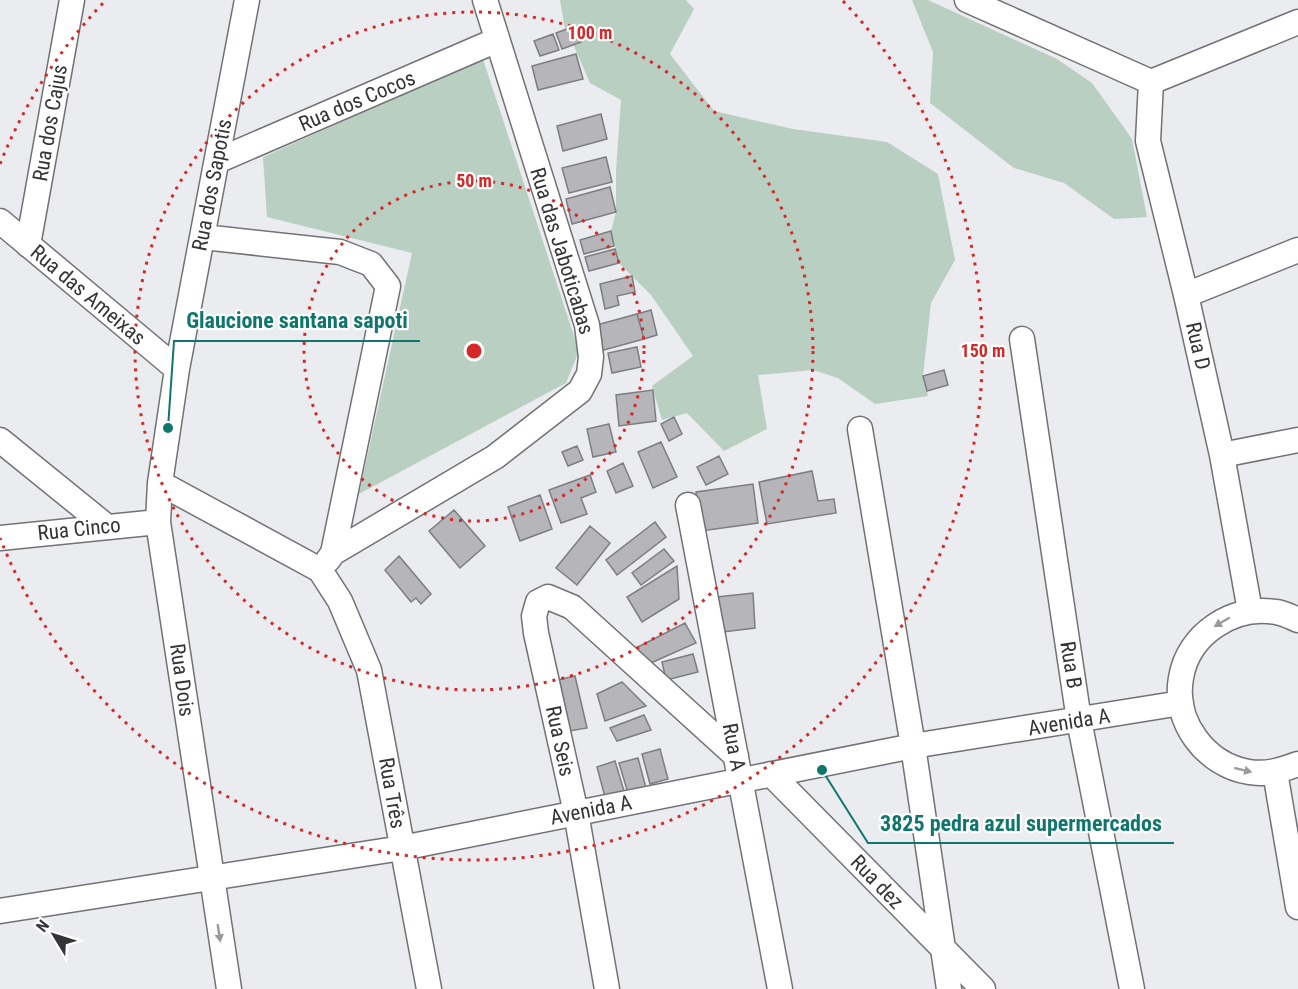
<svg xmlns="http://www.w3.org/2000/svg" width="1298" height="989" font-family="'Roboto Condensed',sans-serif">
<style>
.green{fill:#b9cfc1}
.building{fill:#b5b5ba;stroke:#7d7e82;stroke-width:1.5}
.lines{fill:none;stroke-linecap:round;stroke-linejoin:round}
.minor-casing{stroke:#727276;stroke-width:27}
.minor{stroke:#fff;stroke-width:24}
.oneway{fill:#9a9a9a}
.ring{fill:none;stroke:#d62828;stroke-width:3;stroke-dasharray:3 6}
.labels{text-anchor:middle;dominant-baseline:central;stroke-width:4.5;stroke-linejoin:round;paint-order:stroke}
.street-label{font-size:21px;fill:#343436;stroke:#fff}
.centre{fill:#d62828;stroke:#fff;stroke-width:3}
.ring-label{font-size:18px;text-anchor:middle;font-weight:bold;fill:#d62828;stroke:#fff;stroke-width:4.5;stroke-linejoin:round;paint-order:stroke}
.leader{fill:none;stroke:#0f766e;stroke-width:2}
.callout-dot{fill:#0f766e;stroke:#fff;stroke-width:2}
.callout-label{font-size:22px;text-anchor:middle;font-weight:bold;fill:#0f766e;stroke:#fff;stroke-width:4.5;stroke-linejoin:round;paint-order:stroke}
</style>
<rect width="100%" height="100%" fill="#ebecf0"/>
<path class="green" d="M560,0H686L694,9L670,54L714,111L793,129L887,142L938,174L955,260L931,303L923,376L928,396L875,404L838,378L813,370L758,375L767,429L724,451L687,413L662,420L652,386L693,356L651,295L619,263L611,231L616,212V170L621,100L590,83L573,44L581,41L575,26L565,29Z
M912,0H928L1057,59L1092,83L1132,139L1147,217L1114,219L1064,183L1014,168L930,103L933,52Z
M483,59L579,351L566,383L359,494L412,253L267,217L263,157Z"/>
<path class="building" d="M575,26L581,42L562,49L556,33Z
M553,34L559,50L540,56L534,41Z
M576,54L583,79L538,90L532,66Z
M601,114L607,139L563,151L557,126Z
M606,157L612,182L569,193L562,168Z
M610,187L616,212L572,224L566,199Z
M611,231L614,246L584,254L580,240Z
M615,249L619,263L589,271L585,257Z
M632,276L635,292L617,296L619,305L605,309L600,284Z
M651,310L657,335L644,339L637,314Z
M637,314L644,339L600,351L593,326Z
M637,347L641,367L612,373L608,353Z
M944,370L948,385L927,391L923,376Z
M653,390L656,421L619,426L616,395Z
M674,417L682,434L669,441L661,424Z
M609,424L616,452L593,457L587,429Z
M661,442L677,477L653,488L638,452Z
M577,446L583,460L568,466L562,452Z
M719,456L728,474L706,485L697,467Z
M623,463L633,486L616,493L607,471Z
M812,471L818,501L834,499L836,513L767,524L759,482Z
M590,475L596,492L581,498L587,514L561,523L549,490Z
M753,484L758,523L701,531L696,492Z
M540,495L552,529L520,541L508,507Z
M454,510L485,546L460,568L429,531Z
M655,522L666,537L617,575L606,560Z
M590,526L610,543L577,585L556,568Z
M664,549L674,561L641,585L632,573Z
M399,556L431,594L421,604L416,598L411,602L385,570Z
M677,566L679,599L642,622L627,597Z
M753,593L755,628L723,632L717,597Z
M685,623L696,643L644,666L630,651Z
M693,654L698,672L666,680L662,662Z
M575,676L587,728L564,732L553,681Z
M622,682L646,706L605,721L597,694Z
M644,715L651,730L617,741L610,728Z
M660,749L668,779L650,784L642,754Z
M638,758L646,788L628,793L619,763Z
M615,761L624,791L605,797L597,767Z"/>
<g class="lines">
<defs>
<path id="minor" d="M967,0L1151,82
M1151,82L1148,141L1186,295L1222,455L1250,611
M1151,82L1298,22
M217,161L497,40
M0,221L177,369
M203,237L340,252L371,264L388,286L333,553L328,560
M28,245L72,0
M1186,295L1298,250
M1022,339L1079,720L1132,989
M860,429L913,746L949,989
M0,440L106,526
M1222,455L1298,440
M160,483L320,570L340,601L369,670L429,989
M688,505L780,989
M0,538L158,522
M333,553L495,457L580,391L589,374L591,357L587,325L485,0
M1298,620C1291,617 1284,613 1276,612C1233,605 1188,634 1181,678C1173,722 1206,765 1249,772C1266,775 1282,770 1298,764
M1275,772L1298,907
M771,774L983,989
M0,911L402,848L913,746L1181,703
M229,989L158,522L160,483L177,369L247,0
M607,989L576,813L536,633L534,616L538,602L548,597L572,607L736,756"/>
</defs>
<use href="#minor" class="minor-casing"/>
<use href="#minor" class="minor"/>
</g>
<defs><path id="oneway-solid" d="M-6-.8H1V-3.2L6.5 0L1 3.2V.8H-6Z" transform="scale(1.5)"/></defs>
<g class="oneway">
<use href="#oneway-solid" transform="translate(1222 622) rotate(150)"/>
<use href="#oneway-solid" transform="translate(1243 770) rotate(14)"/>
<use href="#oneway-solid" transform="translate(219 933) rotate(81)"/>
</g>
<g class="ring">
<circle cx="474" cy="351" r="170"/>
<circle cx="474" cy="351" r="339"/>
<path d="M0 164A509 509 0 0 1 105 1M843 1A509 509 0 1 1 0 538"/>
</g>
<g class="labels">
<g class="street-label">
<text transform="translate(357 101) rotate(-23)">Rua dos Cocos</text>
<text transform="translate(50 123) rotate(-80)">Rua dos Cajus</text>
<text transform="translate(212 185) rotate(-79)">Rua dos Sapotis</text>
<text transform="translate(562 251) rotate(73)">Rua das Jaboticabas</text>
<text transform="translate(88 295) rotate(40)">Rua das Ameixas</text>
<text transform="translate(1198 346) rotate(77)">Rua D</text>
<text transform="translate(79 529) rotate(-6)">Rua Cinco</text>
<text transform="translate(1071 665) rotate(81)">Rua B</text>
<text transform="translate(182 680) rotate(82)">Rua Dois</text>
<text transform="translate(1069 722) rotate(-9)">Avenida A</text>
<text transform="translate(560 741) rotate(78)">Rua Seis</text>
<text transform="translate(734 747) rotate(79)">Rua A</text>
<text transform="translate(392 793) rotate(80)">Rua Três</text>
<text transform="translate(591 810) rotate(-11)">Avenida A</text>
<text transform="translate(877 882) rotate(46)">Rua dez</text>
</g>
</g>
<circle cx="474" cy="351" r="9" class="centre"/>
<g class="ring-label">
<text x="590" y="39">100 m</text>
<text x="474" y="187">50 m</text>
<text x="983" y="357">150 m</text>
</g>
<path class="leader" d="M168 428L174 341H420M822 770L868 843H1174"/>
<g class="callout-dot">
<circle cx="168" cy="428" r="6"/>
<circle cx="822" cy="770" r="6"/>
</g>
<g class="callout-label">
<text x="297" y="328">Glaucione santana sapoti</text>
<text x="1021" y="831">3825 pedra azul supermercados</text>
</g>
<g transform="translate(54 935) rotate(308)" stroke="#ffffff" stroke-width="4.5" paint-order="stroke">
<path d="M0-4.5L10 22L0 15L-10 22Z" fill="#343436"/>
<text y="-9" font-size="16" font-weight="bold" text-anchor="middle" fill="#343436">N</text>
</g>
</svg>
